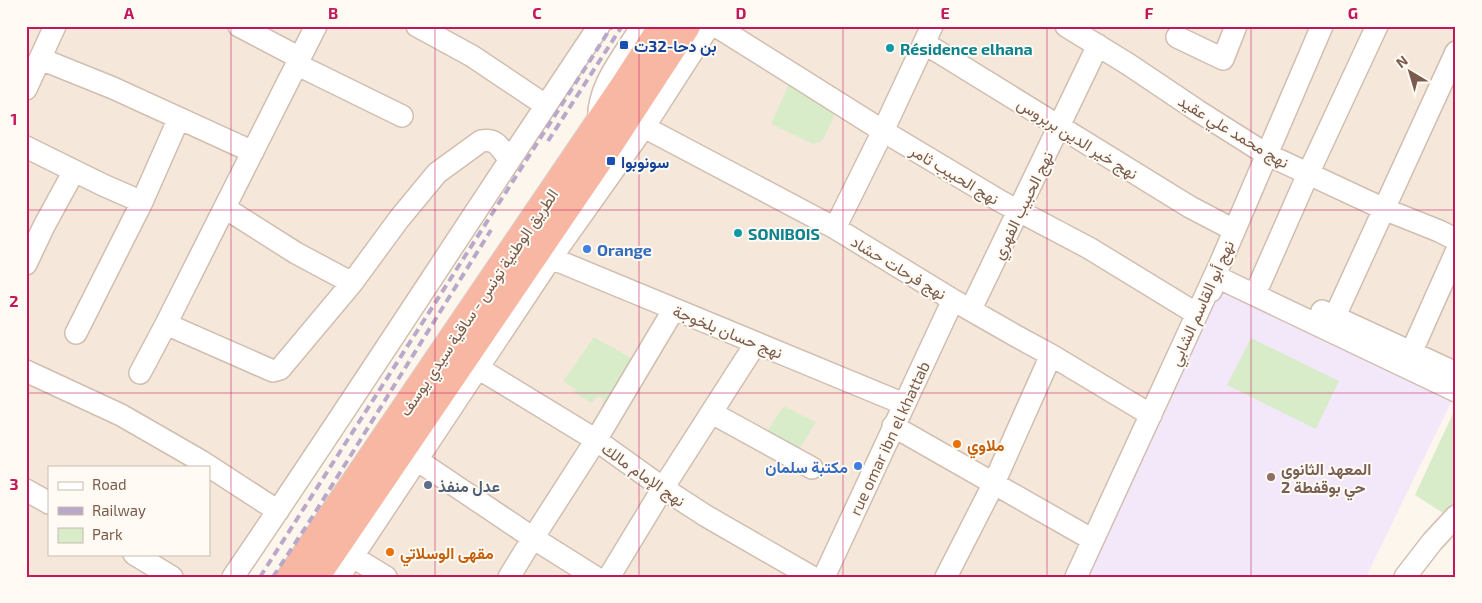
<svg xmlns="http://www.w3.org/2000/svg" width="1482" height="603" font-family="'Exo 2',Vazirmatn,sans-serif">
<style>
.residential{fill:#f5e8da;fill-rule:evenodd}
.education{fill:#f3e8fa}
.green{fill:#d8ecc9}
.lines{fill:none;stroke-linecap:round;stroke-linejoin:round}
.minor-casing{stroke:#d1beb0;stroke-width:24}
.highway-casing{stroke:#dad1cd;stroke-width:30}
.minor{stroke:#fff;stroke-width:21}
.highway{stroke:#f7b7a3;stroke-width:28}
.rail{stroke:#b9a8c9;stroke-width:4;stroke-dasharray:8 5;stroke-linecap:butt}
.grid{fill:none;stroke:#c2185b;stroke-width:1;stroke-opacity:0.55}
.transit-dot{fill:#1a4fb4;stroke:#fffaf3;stroke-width:2}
.culture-dot{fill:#0f9aa8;stroke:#fffaf3;stroke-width:2}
.shop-dot{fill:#3f7fe0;stroke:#fffaf3;stroke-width:2}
.food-dot{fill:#e8710a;stroke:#fffaf3;stroke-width:2}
.education-dot{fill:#8d6e63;stroke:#fffaf3;stroke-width:2}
.service-dot{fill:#5c6f8a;stroke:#fffaf3;stroke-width:2}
.labels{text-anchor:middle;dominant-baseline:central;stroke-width:4;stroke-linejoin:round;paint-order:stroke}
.transit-label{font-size:16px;font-weight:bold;fill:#164399;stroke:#fffaf3;text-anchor:start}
.culture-label{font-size:16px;font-weight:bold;fill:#0d838f;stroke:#fffaf3;text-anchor:start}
.street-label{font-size:16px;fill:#7a5c4d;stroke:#fffaf3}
.shop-label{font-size:16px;font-weight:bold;fill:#366cbe;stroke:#fffaf3;text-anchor:start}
.food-label{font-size:16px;font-weight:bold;fill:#c56008;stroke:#fffaf3;text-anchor:start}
.education-label{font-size:16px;font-weight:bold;fill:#785e54;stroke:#fffaf3;text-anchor:start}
.service-label{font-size:16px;font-weight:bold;fill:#4e5e75;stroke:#fffaf3;text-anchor:start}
.neatline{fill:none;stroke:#c2185b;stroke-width:2}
.grid-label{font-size:16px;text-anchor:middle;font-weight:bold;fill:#c2185b}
</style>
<rect width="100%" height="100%" fill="#fdf6ec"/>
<path class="residential" d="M26,26H588L230,577H26ZM49,467H209V554H49Z
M713,26H1456V391L1083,577H353Z"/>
<path class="education" d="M1217,277L1456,392L1366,577H1083Z"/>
<path class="green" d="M789,84L838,109L822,141L813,144L771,124Z
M594,337L638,362L606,410L602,406L604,399L598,396L592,403L574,393L576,390L563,381Z
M1251,338L1339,381L1316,429L1227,385Z
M784,406L816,422L796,455L763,437Z
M1456,407V508L1446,515L1415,495Z"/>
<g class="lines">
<defs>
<path id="minor" d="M239,26L300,58
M417,26L472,56L545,105
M716,26L883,131L1000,201L1089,248L1197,314
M1066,26L1128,64L1198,111L1266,154L1384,209L1439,231L1453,238L1456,240
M1177,37L1223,59L1236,26
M924,43L1190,207L1234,230
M41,59L113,88L253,152
M296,64L402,116
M26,89L55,26
M599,124C595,88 624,56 642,26
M644,127L835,228L953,300L1016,336L1051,355L1151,415
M26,147L103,185L142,202
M225,208L296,253L352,283
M835,228L883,131L932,26
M551,258L904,404
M26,264L44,226L74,171
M1260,283L1308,174L1377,26
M1211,291L1217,277L1456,391
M971,309L1098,45
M1322,311L1456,373
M1335,316L1456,52
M166,324L273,371L280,369L285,363L352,283L399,219L437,173L481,141C497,138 500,148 509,159
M76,333L142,202L179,118
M1411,353L1456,252
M478,368L596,440L663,488L706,516L812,577
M26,371L121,415L201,461L278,511
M140,373L166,324L316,26
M712,413L812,468
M893,426L1093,540
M417,460L533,538L595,577
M26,490L49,503
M134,554L172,577
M353,557L386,577
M233,577C357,395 476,209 599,26
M339,577L551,258L644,127L709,26
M509,577L533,538L596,440L674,309
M609,577L663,488L756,343
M824,577L953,300
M946,577L994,483L1051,355
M1076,577L1220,264L1322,26
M1405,577L1432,542L1456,516"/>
<path id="highway" d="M291,577L625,85L663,26
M315,577L610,143L686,26"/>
</defs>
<use href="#minor" class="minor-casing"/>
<use href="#highway" class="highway-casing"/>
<use href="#minor" class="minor"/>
<use href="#highway" class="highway"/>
<path class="rail" d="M548,141L622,26
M260,577L612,26
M273,577L313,516L491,230"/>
</g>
<path class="grid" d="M231,26V577M435,26V577M639,26V577M843,26V577M1047,26V577M1251,26V577M26,210H1456M26,393H1456"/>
<g class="transit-dot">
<rect x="619" y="40" width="10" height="10" rx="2.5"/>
<rect x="606" y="156" width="10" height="10" rx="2.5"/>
</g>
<g class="culture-dot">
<circle cx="890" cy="48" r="5"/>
<circle cx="738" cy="233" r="5"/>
</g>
<g class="shop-dot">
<circle cx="587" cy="249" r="5"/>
<circle cx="858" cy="466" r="5"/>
</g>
<g class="food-dot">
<circle cx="957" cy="444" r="5"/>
<circle cx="390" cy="552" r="5"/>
</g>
<circle class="education-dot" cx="1271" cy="477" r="5"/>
<circle class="service-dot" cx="428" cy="485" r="5"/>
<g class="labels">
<g class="transit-label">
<text x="634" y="45">بن دحا-32ت</text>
<text x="621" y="161">سونوبوا</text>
</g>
<g class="culture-label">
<text x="900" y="48">Résidence elhana</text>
<text x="748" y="233">SONIBOIS</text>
</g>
<g class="street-label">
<text transform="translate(1234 131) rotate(31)">نهج محمد علي عقيد</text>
<text transform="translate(1078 138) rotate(32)">نهج خير الدين بربروس</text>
<text transform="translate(955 174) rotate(31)">نهج الحبيب ثامر</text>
<text transform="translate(1022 205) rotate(-64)">نهج الحبيب الفهري</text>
<text transform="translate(899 267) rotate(31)">نهج فرحات حشاد</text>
<text transform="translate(478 302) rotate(-56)">الطريق الوطنية تونس - ساقية سيدي يوسف</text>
<text transform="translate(1201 303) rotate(-66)">نهج أبو القاسم الشابي</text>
<text transform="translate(728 331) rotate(22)">نهج حسان بلخوجة</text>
<text transform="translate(889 438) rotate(-65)">rue omar ibn el khattab</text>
<text transform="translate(644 474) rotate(35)">نهج الإمام مالك</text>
</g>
<g class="shop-label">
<text x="597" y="249">Orange</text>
<text x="848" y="466" text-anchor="end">مكتبة سلمان</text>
</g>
<g class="food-label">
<text x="967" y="444">ملاوي</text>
<text x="400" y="552">مقهى الوسلاتي</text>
</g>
<g class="education-label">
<text x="1281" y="468">المعهد الثانوي<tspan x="1281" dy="18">حي بوقفطة 2</tspan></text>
</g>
<g class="service-label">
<text x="438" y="485">عدل منفذ</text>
</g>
</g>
<rect width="1482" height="603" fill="none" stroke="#fffaf3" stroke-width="55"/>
<rect x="48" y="466" width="162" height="90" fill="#fffaf3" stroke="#cabbb1"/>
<rect x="58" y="482" width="25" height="8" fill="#ffffff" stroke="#cabbb1"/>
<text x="92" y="490" font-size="15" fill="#7a5c4d">Road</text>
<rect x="58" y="507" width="25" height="8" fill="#b9a8c9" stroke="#cabbb1"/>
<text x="92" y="516" font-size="15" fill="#7a5c4d">Railway</text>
<rect x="58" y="528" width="25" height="15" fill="#d8ecc9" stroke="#cabbb1"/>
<text x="92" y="540" font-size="15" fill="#7a5c4d">Park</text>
<g transform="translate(1410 72) rotate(322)" stroke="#fffaf3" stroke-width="4" paint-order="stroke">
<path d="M0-4L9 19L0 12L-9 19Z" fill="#7a5c4d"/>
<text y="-8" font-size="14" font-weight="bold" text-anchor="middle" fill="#7a5c4d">N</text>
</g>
<rect x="28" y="28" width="1426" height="548" class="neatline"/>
<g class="grid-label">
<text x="129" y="19">A</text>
<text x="333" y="19">B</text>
<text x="537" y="19">C</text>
<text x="741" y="19">D</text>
<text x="945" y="19">E</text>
<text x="1149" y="19">F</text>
<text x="1353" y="19">G</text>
<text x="14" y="125">1</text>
<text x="14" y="307">2</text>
<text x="14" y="490">3</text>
</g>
</svg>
